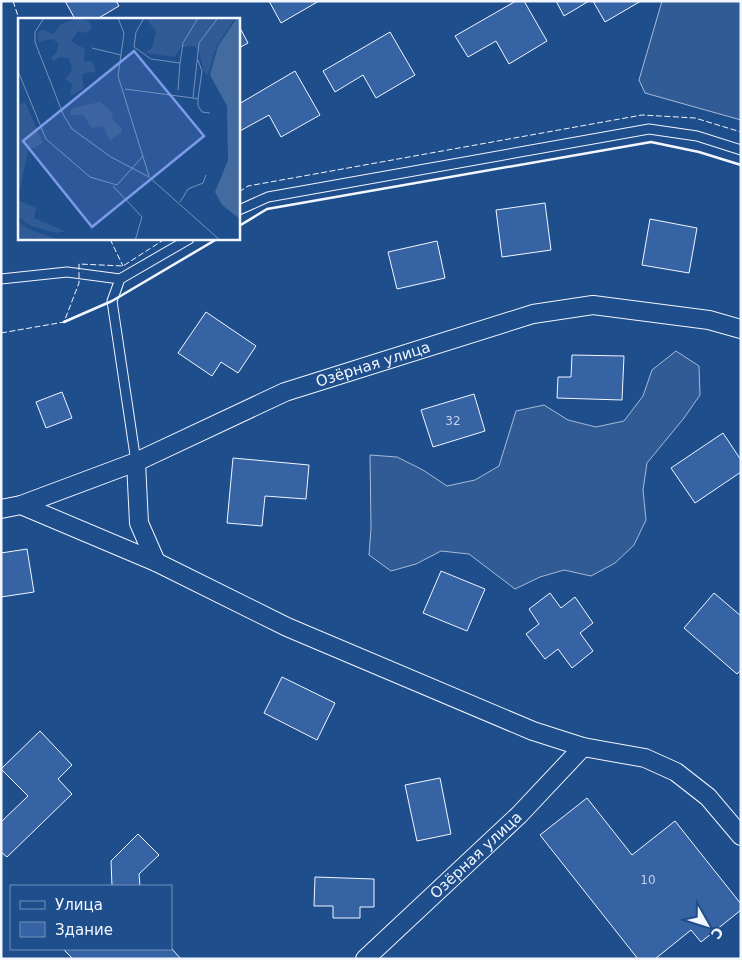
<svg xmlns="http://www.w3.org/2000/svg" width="742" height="960" font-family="'DejaVu Sans',sans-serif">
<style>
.built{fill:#305b95;stroke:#a8bbd7}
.building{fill:#3563a3;stroke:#f2f6ff}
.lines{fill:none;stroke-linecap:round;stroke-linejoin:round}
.service-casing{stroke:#f2f6ff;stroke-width:11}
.minor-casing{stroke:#f2f6ff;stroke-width:20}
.service{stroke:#1f4e8c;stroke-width:9}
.minor{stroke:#1f4e8c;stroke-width:18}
.fence{stroke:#f2f6ff;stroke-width:1;stroke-dasharray:6 2.5;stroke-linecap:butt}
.wall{stroke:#f2f6ff;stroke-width:2.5}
.labels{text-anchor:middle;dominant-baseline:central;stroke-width:4;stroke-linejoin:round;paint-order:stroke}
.number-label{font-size:12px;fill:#c3d1e8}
.street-label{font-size:15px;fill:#f2f6ff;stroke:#1f4e8c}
.inset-road{fill:none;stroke:#7391ba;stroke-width:1}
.view{fill:#7d9aea;fill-opacity:0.15;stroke:#7d9aea;stroke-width:2.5}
.inset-edge{fill:none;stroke:#f2f6ff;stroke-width:2.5}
</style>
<rect width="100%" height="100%" fill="#1f4e8c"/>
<path class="built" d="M662,1H741V120L645,93L639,80Z
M676,351L699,366L700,395L684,418L647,463L643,490L646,520L634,545L615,563L591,576L564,570L540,577L515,589L469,554L441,551L416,564L391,571L369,555L371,528L370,455L397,457L423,470L447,486L475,480L499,466L516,411L544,405L568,420L596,427L624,421L643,396L652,370Z"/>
<path class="building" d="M65,1H116L119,6L97,19H75Z
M269,1H319L281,23Z
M516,1H524L547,41L509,64L496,41L468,57L455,36Z
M556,1H589L564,16Z
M593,1H641L605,22Z
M239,26L248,43L239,48Z
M390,32L415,75L376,98L363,75L335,92L323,71Z
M295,71L320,115L281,137L269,115L240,131L239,128V104Z
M545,203L551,250L502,257L496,210Z
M650,219L697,228L689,273L642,265Z
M437,241L445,278L397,289L388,252Z
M206,312L256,346L238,373L221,362L212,376L178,353Z
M572,355L624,356L622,400L557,398L558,377H571Z
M62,392L72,418L46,428L36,402Z
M474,394L485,431L433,447L421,410Z
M723,433L741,460V472L695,503L671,468Z
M233,458L309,465L306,499L265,496L262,526L227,523Z
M27,549L34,592L1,597V553Z
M441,571L485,589L467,631L423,613Z
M550,593L561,608L575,597L593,623L580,633L593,651L572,668L558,649L545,659L526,634L539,624L529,609Z
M714,593L741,616V670L737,674L684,628Z
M282,677L335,703L317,740L264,713Z
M40,731L72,765L58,779L72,794L7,857L1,852V822L28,796L1,769Z
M440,778L451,834L417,841L405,785Z
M587,798L632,855L675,821L741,904V910L701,942L691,930L655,959H638L540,835Z
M138,834L159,855L139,874L140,886H112L111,861Z
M315,877L374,879V907H360V918H333V906H314Z
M171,948L181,959H73L63,949Z"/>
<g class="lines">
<defs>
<path id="service" d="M239,210L268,197L649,129L697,136L741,150
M1,279L67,272L120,279
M136,462L112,301L120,279L189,239"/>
<g id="minor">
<path d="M136,462L139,523L156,562"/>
<path d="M21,505L156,562L287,627L533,731L583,747L645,758L676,772L708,797L741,836"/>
<path id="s1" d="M1,509L21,505L136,462L285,392L533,314L593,305L709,320L741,329"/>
<path id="s2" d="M365,959L519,815L583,747"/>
</g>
</defs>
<use href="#service" class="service-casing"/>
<use href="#minor" class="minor-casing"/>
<use href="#service" class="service"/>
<use href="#minor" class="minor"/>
<path class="fence" d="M13,1L19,19
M239,192L248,186L642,115L695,118L741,132
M110,239L123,266
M1,333L64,322L79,283V264L123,266L165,239"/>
<path class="wall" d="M239,226L267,209L651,142L699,152L741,165
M64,322L112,301L217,239"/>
</g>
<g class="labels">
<g class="number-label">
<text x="453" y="421">32</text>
<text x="648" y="880">10</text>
</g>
<g class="street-label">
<text stroke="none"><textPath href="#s1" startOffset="400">Озёрная улица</textPath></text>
<text stroke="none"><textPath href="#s2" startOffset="152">Озёрная улица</textPath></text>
</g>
</g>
<g transform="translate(18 18)">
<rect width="222" height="222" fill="#1f4e8c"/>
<path d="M59,0L71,3L74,10L68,15L60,13L53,23L67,31L66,43H74L78,54L66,55L64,58L66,70L55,77H52L54,66L47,61L54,52L51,40L42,39L35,43L33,39L39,34L40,25L34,21L21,24L19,16L24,11L35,16L42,7ZM128,0H217L199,27L190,56L186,54L181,34L176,28L163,29L157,39L127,35L134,30L138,14ZM7,84L25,125L10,133L0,180V87ZM82,84L94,94L95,102L104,110V114L92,123L85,108L74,110L65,97H52L54,90ZM0,182L18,190L16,200L47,213L39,215L13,208L0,199ZM0,204L11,211L40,222H0Z" fill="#305b95"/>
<path d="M219,0H223L222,201L204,187L197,174L210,142L209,88L192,57L200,28Z" fill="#446ba0"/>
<path class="inset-road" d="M26,0L17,14V24L45,96L54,111L93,139L131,159L203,223M100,0L106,15L100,58L131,158M126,0L118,14L116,29L133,41L162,45L165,25L180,0M74,30L103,37M180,42L184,53L180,81M0,53L28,121L72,159L99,167L125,138M107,71L175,80L181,25L200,0M160,72L162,45M175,80L180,81V88L184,94L192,95M95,168L124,199L117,223M162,184L170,171L185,165L188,157"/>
<path class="view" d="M116,33L186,118L74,209L5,123Z"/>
<rect width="222" height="222" class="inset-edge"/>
</g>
<rect width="742" height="960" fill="none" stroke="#f2f6ff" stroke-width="5"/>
<rect x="10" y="885" width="162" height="65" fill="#1f4e8c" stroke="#7391ba"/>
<rect x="20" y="901" width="25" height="8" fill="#1f4e8c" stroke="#7391ba"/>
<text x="55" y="910" font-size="15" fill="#f2f6ff">Улица</text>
<rect x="20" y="922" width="25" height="15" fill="#3563a3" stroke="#7391ba"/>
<text x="55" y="935" font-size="15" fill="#f2f6ff">Здание</text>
<g transform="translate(707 925) rotate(129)" stroke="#1f4e8c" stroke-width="4" paint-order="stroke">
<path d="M0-4L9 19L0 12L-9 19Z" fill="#f2f6ff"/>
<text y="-8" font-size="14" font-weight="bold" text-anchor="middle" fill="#f2f6ff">С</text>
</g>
</svg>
